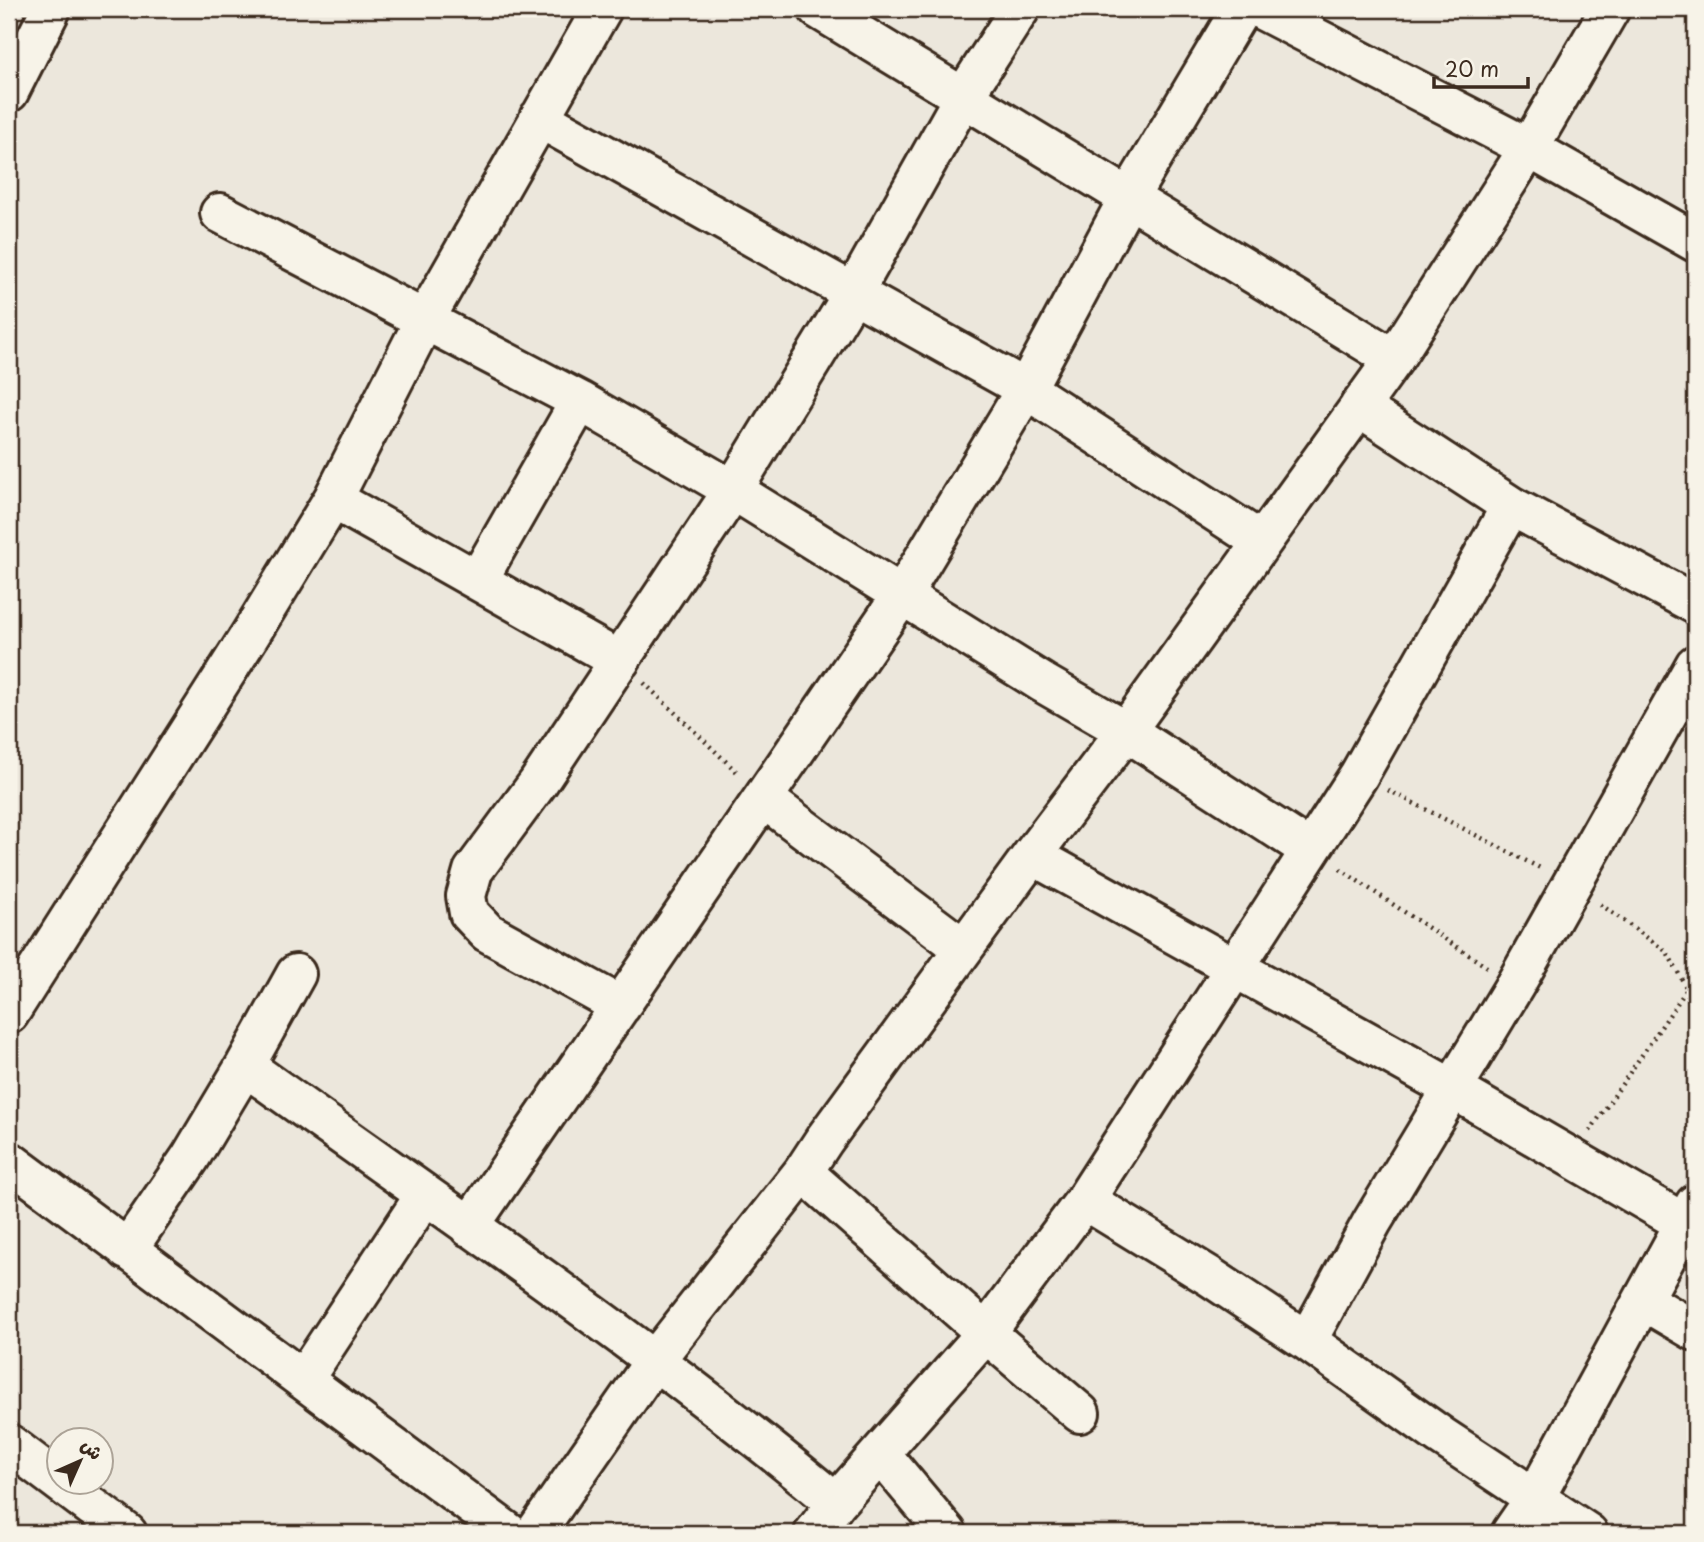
<svg xmlns="http://www.w3.org/2000/svg" width="1704" height="1542" font-family="'Playpen Sans','Playpen Sans Arabic',sans-serif">
<style>
.lines{fill:none;stroke-linecap:round;stroke-linejoin:round}
.minor-casing{stroke:#3b2a1e;stroke-width:44}
.major-casing{stroke:#3b2a1e;stroke-width:44}
.path{stroke:#3b2a1e;stroke-width:4.5;stroke-dasharray:2 5;stroke-linecap:butt}
.minor{stroke:#f7f3e8;stroke-width:38}
.major{stroke:#f7f3e8;stroke-width:38}
</style>
<rect width="100%" height="100%" fill="#ece7dc"/>
<filter id="ink" filterUnits="userSpaceOnUse"><feTurbulence type="fractalNoise" baseFrequency=".0143" numOctaves="2"/><feDisplacementMap in="SourceGraphic" scale="14" xChannelSelector="R" yChannelSelector="G"/><feConvolveMatrix kernelMatrix="1 2 1 2 8 2 1 2 1" color-interpolation-filters="sRGB"/></filter>
<g filter="url(#ink)">
<g class="lines">
<defs>
<path id="minor" d="M818,9L1394,359
M1260,9L1529,148L1695,242
M539,118L1026,389L1262,542
M220,213L580,401L733,490L1043,683L1126,731L1310,850
M1359,407L1511,506L1695,604
M333,499L620,661
M478,580L580,401
M763,798L963,948
M1032,855L1451,1088L1684,1223
M621,1006L487,932L469,913L466,896L473,871L538,783L733,490L854,292L964,96L1020,9
M9,1014L250,635L333,499L424,321L602,9
M245,1066C444,1209 648,1347 836,1503
M9,1161L509,1533
M1085,1200L1209,1276L1307,1341L1441,1436L1588,1533
M469,1227L902,595L1026,389L1129,197L1241,9
M127,1250L190,1158L245,1066L296,974
M1644,1301L1695,1331
M1307,1341L1372,1222L1515,985L1695,665
M303,1380L425,1195
M1080,1413L986,1333L803,1172L824,1140L1032,855L1126,731L1394,359L1529,148L1610,9
M9,1444L127,1533
M880,1453L947,1533
M535,1533L655,1360L803,1172
M814,1533L836,1503L986,1333L1085,1200L1359,775L1511,506
M1511,1533L1535,1498L1695,1204"/>
<path id="major" d="M9,92L51,9"/>
</defs>
<use href="#minor" class="minor-casing"/>
<use href="#major" class="major-casing"/>
<path class="path" d="M644,683L739,774
M1388,790L1542,869
M1340,869L1487,967
M1590,1131L1687,989L1667,952L1600,904"/>
<use href="#minor" class="minor"/>
<use href="#major" class="major"/>
</g>
</g>
<rect width="1704" height="1542" fill="none" stroke="#f7f3e8" stroke-width="35"/>
<rect x="18" y="18" width="1669" height="1507" fill="none" stroke="#3b2a1e" stroke-width="2.5" filter="url(#ink)"/>
<g transform="translate(80 1461) rotate(45)"><circle r="33" fill="#f7f3e8" stroke="#aca397" stroke-width="2"/>
<path d="M0-5L12 26L0 18L-12 26Z" fill="#3b2a1e"/>
<text y="-10" font-size="19" font-weight="bold" text-anchor="middle" fill="#3b2a1e">ش</text>
</g>
<path d="M1434 77v10h94v-10" fill="none" stroke="#3b2a1e" stroke-width="3.5"/>
<text x="1445" y="77" font-size="21" fill="#3b2a1e" stroke="#f7f3e8" stroke-width="5" paint-order="stroke">20 m</text>
</svg>
